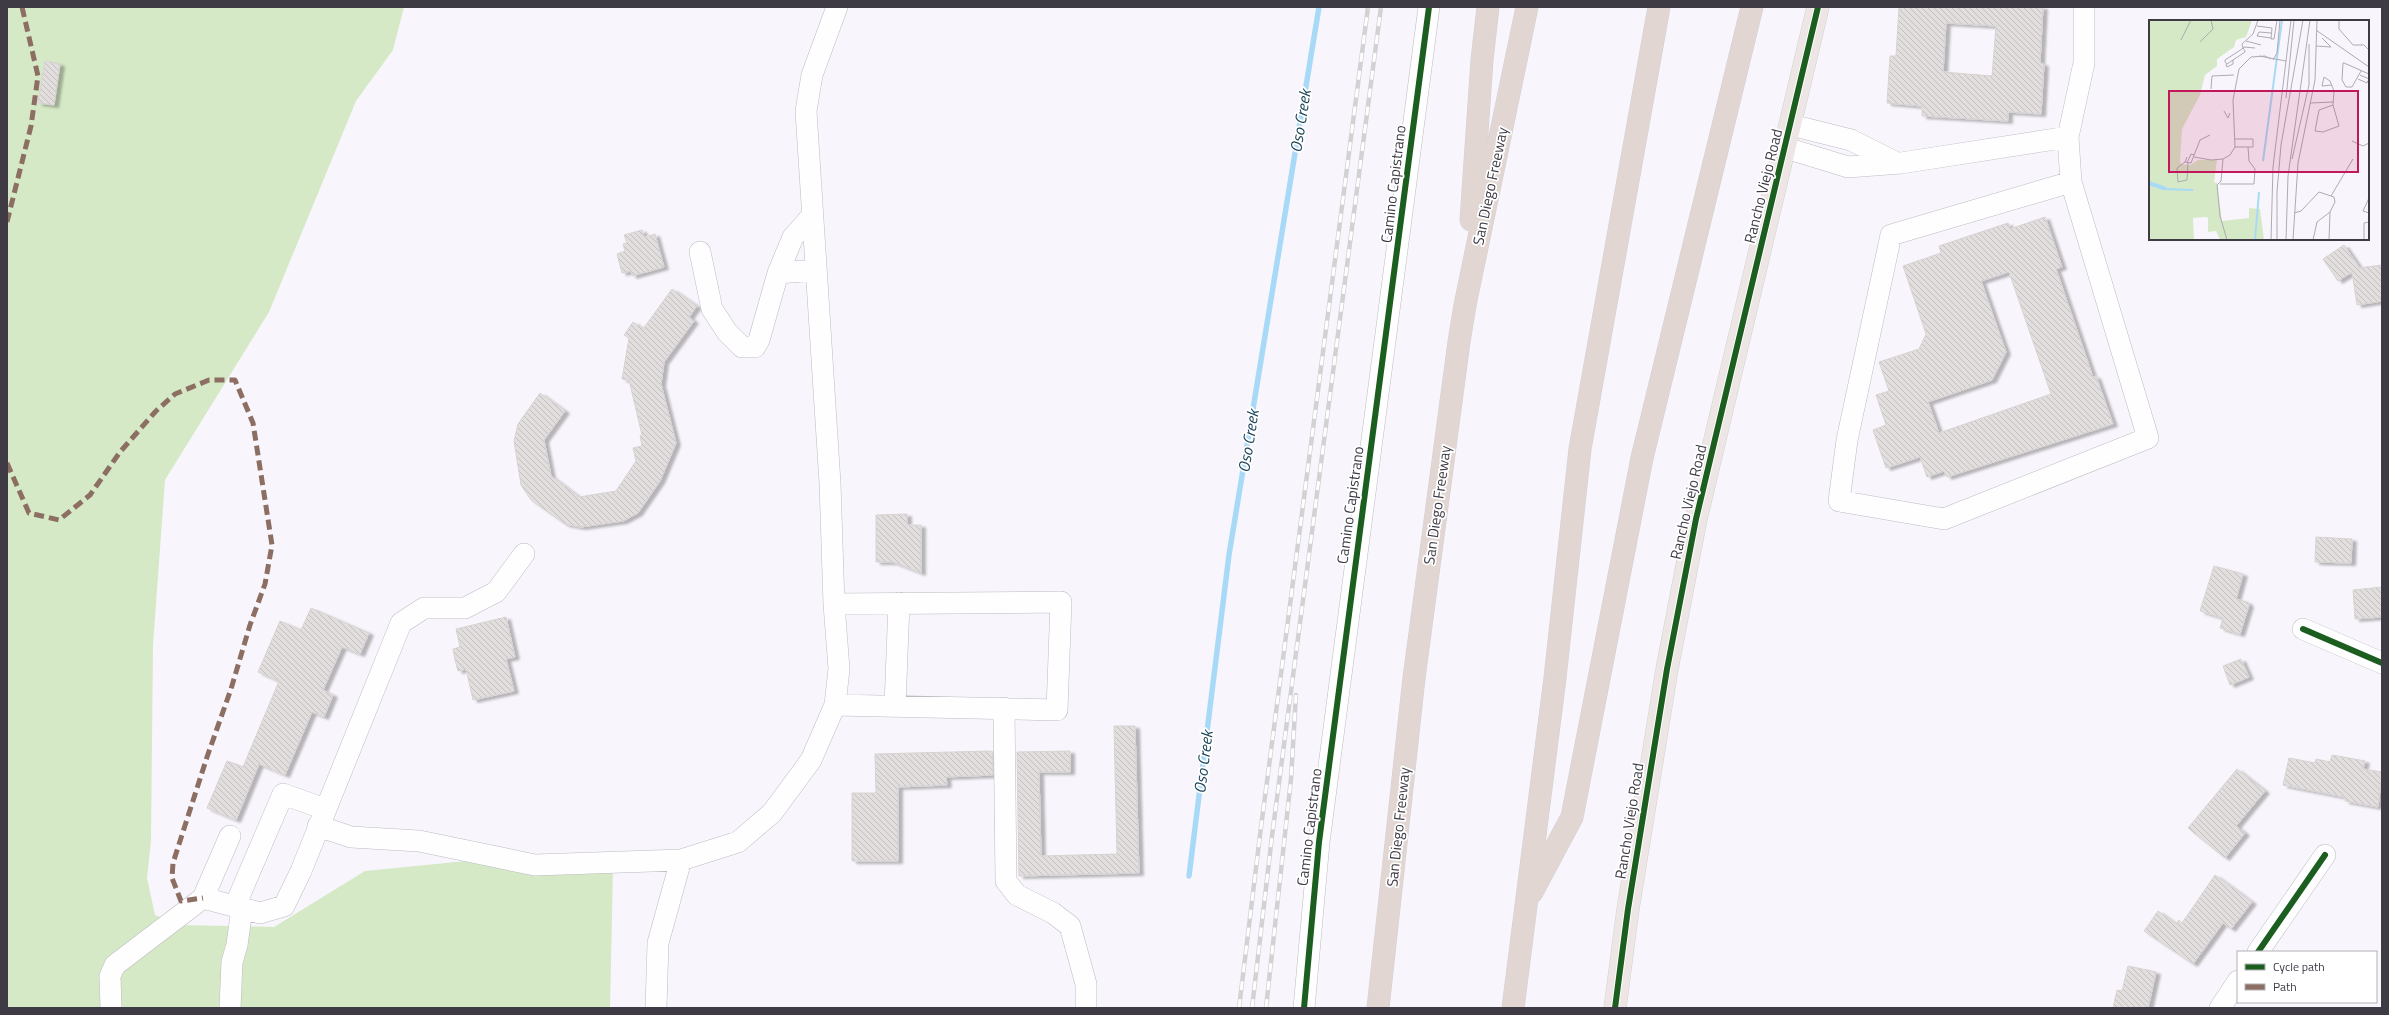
<svg xmlns="http://www.w3.org/2000/svg" width="2389" height="1015" font-family="'Titillium Web',sans-serif">
<style>
.green{fill:#d5e9c6}
.lines{fill:none;stroke-linecap:round;stroke-linejoin:round}
.stream{stroke:#a8daf7;stroke-width:5.5}
.building{fill:url(#building-back-hatch);stroke:#d8d3d2;fill-rule:evenodd;filter:url(#shadow)}
.minor-casing{stroke:#bdbbc2;stroke-width:22}
.major-casing{stroke:#d2d1d5;stroke-width:23}
.highway-casing{stroke:#d2d1d5;stroke-width:23}
.minor{stroke:#fefeff;stroke-width:21}
.major{stroke:#ede6e5;stroke-width:22}
.highway{stroke:#e2d6d3;stroke-width:22}
.rail-casing{stroke:#d2d1d3;stroke-width:4.5}
.rail{stroke:#fff;stroke-width:3;stroke-dasharray:9;stroke-linecap:butt}
.quiet{stroke:#8d6e63;stroke-width:5;stroke-dasharray:10 5;stroke-linecap:butt}
.cycleway-casing{stroke:#fff;stroke-width:8}
.cycleway{stroke:#1b5e20;stroke-width:6}
.labels{text-anchor:middle;dominant-baseline:central;stroke-width:3.5;stroke-linejoin:round;paint-order:stroke}
.street-label{font-size:15px;fill:#3e3b45;stroke:#fff}
.water-label{font-size:16px;font-style:italic;fill:#194257;stroke:#fff}
.inset-river{fill:none;stroke:#a8daf7;stroke-width:2}
.inset-road{fill:none;stroke:#aeabb3;stroke-width:1}
.view{fill:#c2185b;fill-opacity:0.15;stroke:#c2185b;stroke-width:2}
.inset-edge{fill:none;stroke:#3e3b45;stroke-width:2}
</style>
<defs>
<pattern id="building-back-hatch" width="6" height="6" patternUnits="userSpaceOnUse"><rect width="6" height="6" fill="#e2dede"/><path d="M-1 5l2 2M0 0l6 6M5-1l2 2" fill="none" stroke="#c3bfc0"/></pattern>
<filter id="shadow"><feDropShadow dx="4.5" dy="2.5" stdDeviation="1" flood-color="#0004"/></filter>
</defs>
<rect width="100%" height="100%" fill="#f8f6fc"/>
<path class="green" d="M7,7H404L393,50L356,101L269,312L165,480L153,645L151,841L147,878L155,915L180,925L274,927L365,871L466,861L613,869L610,1008H7Z"/>
<g class="lines">
<path class="stream" d="M1189,876L1229,555L1319,7"/>
</g>
<path class="building" d="M1899,7H2043L2040,63L2044,64L2041,114L2008,112V121L1922,116V106L1887,103L1890,56H1896ZM1946,23L1996,26L1992,76L1943,72Z
M45,61L60,64L54,105L38,103Z
M2045,217L2062,267L2056,269L2093,377L2096,376L2113,424L1947,477L1944,471L1927,477L1920,457L1886,468L1873,430L1886,425L1876,395L1889,391L1879,362L1919,349L1926,334L1903,266L1941,253L1939,246L2008,223L2010,229ZM2009,272L2051,394L1939,433L1928,402L1992,380L2006,352L1981,281Z
M642,230L644,237L655,234L664,267L632,276L631,271L622,273L617,254L625,251L623,244L627,243L624,235Z
M2344,245L2359,267L2358,268L2382,265V301L2357,305L2352,272L2338,281L2323,259Z
M672,289L697,306L689,317L694,321L664,362L661,384L676,443L660,481L638,513L623,521L581,527L565,524L531,500L521,485L514,441L518,424L540,393L565,411L544,440L551,476L579,497L616,491L636,461L633,448L642,446L640,436L642,435L629,380L622,379L629,338L624,335L633,322L643,329Z
M907,514V525H921V573L893,562H876V515Z
M2316,537L2352,539L2351,563L2315,562Z
M2214,566L2243,574L2236,599L2247,602L2249,605L2240,634L2220,628L2223,618L2200,611Z
M2382,587V617L2355,619L2353,590Z
M311,608L369,633L360,654L342,647L323,690L333,695L324,717L312,712L285,775L259,764L236,820L207,808L227,761L243,767L279,681L258,672L280,621L301,630Z
M506,617L515,657L506,659L514,691L473,700L466,669L458,671L455,660L453,649L460,647L456,629Z
M2241,659L2249,677L2230,685L2223,666Z
M1114,726H1135L1139,873L1019,876L1017,752L1070,751V772H1039L1041,856L1117,854Z
M990,751L993,752V775L946,777L947,785L898,787V861H852V793H876L875,754Z
M2332,755L2365,761L2363,769L2382,772L2378,807L2345,801V797L2283,785L2289,758L2315,763L2316,759L2330,762Z
M2237,769L2265,791L2236,826L2245,833L2225,858L2188,828Z
M2215,875L2252,902L2231,929L2223,923L2193,964L2144,931L2158,911L2176,924L2179,920L2182,923Z
M2128,966L2156,972L2148,1008H2113L2117,990L2122,991Z"/>
<g class="lines">
<defs>
<path id="minor" d="M1791,125L1851,140L1897,163
M1786,148L1848,167L1901,163L2068,137
M2071,182L1891,235L1847,440L1839,501L1944,519L2148,438L2071,182L2068,137L2084,63V7
M811,217L793,237L778,273L816,270
M700,252L712,309L727,332L742,347H755L759,340L778,273
M834,604L1061,602L1057,710L835,705
M2303,629L2382,663
M895,706L899,603
M1004,708L1006,881L1017,895L1053,913L1070,926L1086,984V1008
M318,826L351,837L419,841L535,865L681,860L738,842L772,813L811,760L835,705L839,669L834,604L830,483L806,111L812,75L837,7
M230,836L203,898L260,913L284,906L301,871L401,623L424,608H465L496,592L524,554
M235,906L283,794L325,809
M2258,952L2325,855
M111,1008L110,976L115,965L203,898
M230,1008L232,962L237,945L242,908
M656,1008L658,943L681,860
M1304,1008L1319,842L1429,7
M2220,1008L2238,981"/>
<path id="major" d="M1615,1008L1628,909L1667,669L1696,519L1818,7"/>
<path id="highway" d="M1471,220L1482,60L1488,7
M1532,892L1572,817L1642,458L1752,7
M1378,1008L1414,678L1459,342L1465,305L1527,7
M1513,1008L1555,678L1580,449L1659,7"/>
</defs>
<use href="#minor" class="minor-casing"/>
<use href="#major" class="major-casing"/>
<use href="#highway" class="highway-casing"/>
<use href="#minor" class="minor"/>
<use href="#major" class="major"/>
<use href="#highway" class="highway"/>
<defs>
<path id="rail" d="M1239,1008L1260,835L1368,7
M1252,1008L1272,836L1381,7
M1266,1008L1291,779L1296,695"/>
</defs>
<use href="#rail" class="rail-casing"/>
<use href="#rail" class="rail"/>
<path class="quiet" d="M7,222L31,126L38,76L22,7
M7,463L29,513L59,520L90,495L120,452L156,411L175,394L209,380H235L253,423L272,545L265,584L250,625L231,689L207,757L173,863L172,878L181,901L203,898"/>
<defs>
<path id="cycleway" d="M2303,629L2382,663
M2258,952L2325,855
M1304,1008L1319,842L1429,7
M1615,1008L1628,909L1667,669L1696,519L1818,7"/>
</defs>
<use href="#cycleway" class="cycleway-casing"/>
<use href="#cycleway" class="cycleway"/>
</g>
<g class="labels">
<g class="street-label">
<text transform="translate(1393 184) rotate(-83)">Camino Capistrano</text>
<text transform="translate(1490 186) rotate(-78)">San Diego Freeway</text>
<text transform="translate(1763 186) rotate(-76)">Rancho Viejo Road</text>
<text transform="translate(1688 502) rotate(-77)">Rancho Viejo Road</text>
<text transform="translate(1350 505) rotate(-82)">Camino Capistrano</text>
<text transform="translate(1437 505) rotate(-82)">San Diego Freeway</text>
<text transform="translate(1629 821) rotate(-81)">Rancho Viejo Road</text>
<text transform="translate(1309 827) rotate(-83)">Camino Capistrano</text>
<text transform="translate(1398 827) rotate(-84)">San Diego Freeway</text>
</g>
<g class="water-label">
<text transform="translate(1300 121) rotate(-81)">Oso Creek</text>
<text transform="translate(1248 441) rotate(-81)">Oso Creek</text>
<text transform="translate(1203 762) rotate(-83)">Oso Creek</text>
</g>
</g>
<g transform="translate(2149 20)">
<rect width="220" height="220" fill="#f8f6fc"/>
<path d="M0,0H103L97,17L87,20L85,27L68,39V46L56,55L51,75L33,109L31,141L32,144L41,145L49,140H68L65,162L68,163L73,201L100,198V188L111,189L115,220H71L67,211L59,212V198L56,197L44,198L45,220H0Z" fill="#d5e9c6"/>
<path class="inset-river" d="M114,141L133,0M0,162L17,168M0,164L14,169L44,170M106,220L110,172"/>
<path class="inset-road" d="M190,0V9L204,25H215L220,30M108,6L123,8M123,8L122,19H125L128,0M167,10L220,47M122,18L108,16L110,12L122,13M173,18L182,27M32,20L42,0M97,21L112,25M51,22L64,9L62,0M167,26L182,27M106,28L95,27L93,29L76,40V42L78,44L96,32V31L94,28L93,24L104,14L109,0M110,36L137,41M124,40L128,33L131,0M77,44L78,47L84,44V40M212,51L203,67H197L193,60L194,43H195L220,54M209,59L218,63L220,59L211,55M183,65L173,66L175,57L181,61L185,71L184,85L190,106L174,112L166,111L170,90L184,85M62,69L63,56L85,55M137,78L145,0M161,83L184,82M75,91L79,98L81,93M86,119H104V127H86M203,121L214,126L220,123M38,137L36,142L42,143L51,120L61,115M45,137L62,140L74,139L81,135L86,127L84,80L90,49L102,37L116,36L122,39M74,139L72,161L68,165L71,196L78,220M143,139L160,65V24M36,142L28,148L29,162L38,160L39,143M38,143L42,134L45,135M71,164H105L106,149L100,141L99,127M182,176L204,139M220,178L214,191L220,193M145,193L152,191L170,172L185,177L186,182L181,192L180,220M122,220L124,147L142,0M128,220V172L132,125L154,0M137,220L139,156L161,0M144,220L149,143L166,60L168,0M164,220L168,202L181,192M215,220V203L220,202"/>
<path class="view" d="M20,71H209V152H20Z"/>
<rect width="220" height="220" class="inset-edge"/>
</g>
<rect width="2389" height="1015" fill="none" stroke="#3e3b45" stroke-width="16"/>
<rect x="2237" y="951" width="140" height="52" fill="#ffffff" stroke="#b2b1b5"/>
<rect x="2245" y="964" width="20" height="6" fill="#1b5e20" stroke="#b2b1b5"/>
<text x="2273" y="971" font-size="12" fill="#3e3b45">Cycle path</text>
<rect x="2245" y="984" width="20" height="6" fill="#8d6e63" stroke="#b2b1b5"/>
<text x="2273" y="991" font-size="12" fill="#3e3b45">Path</text>
</svg>
